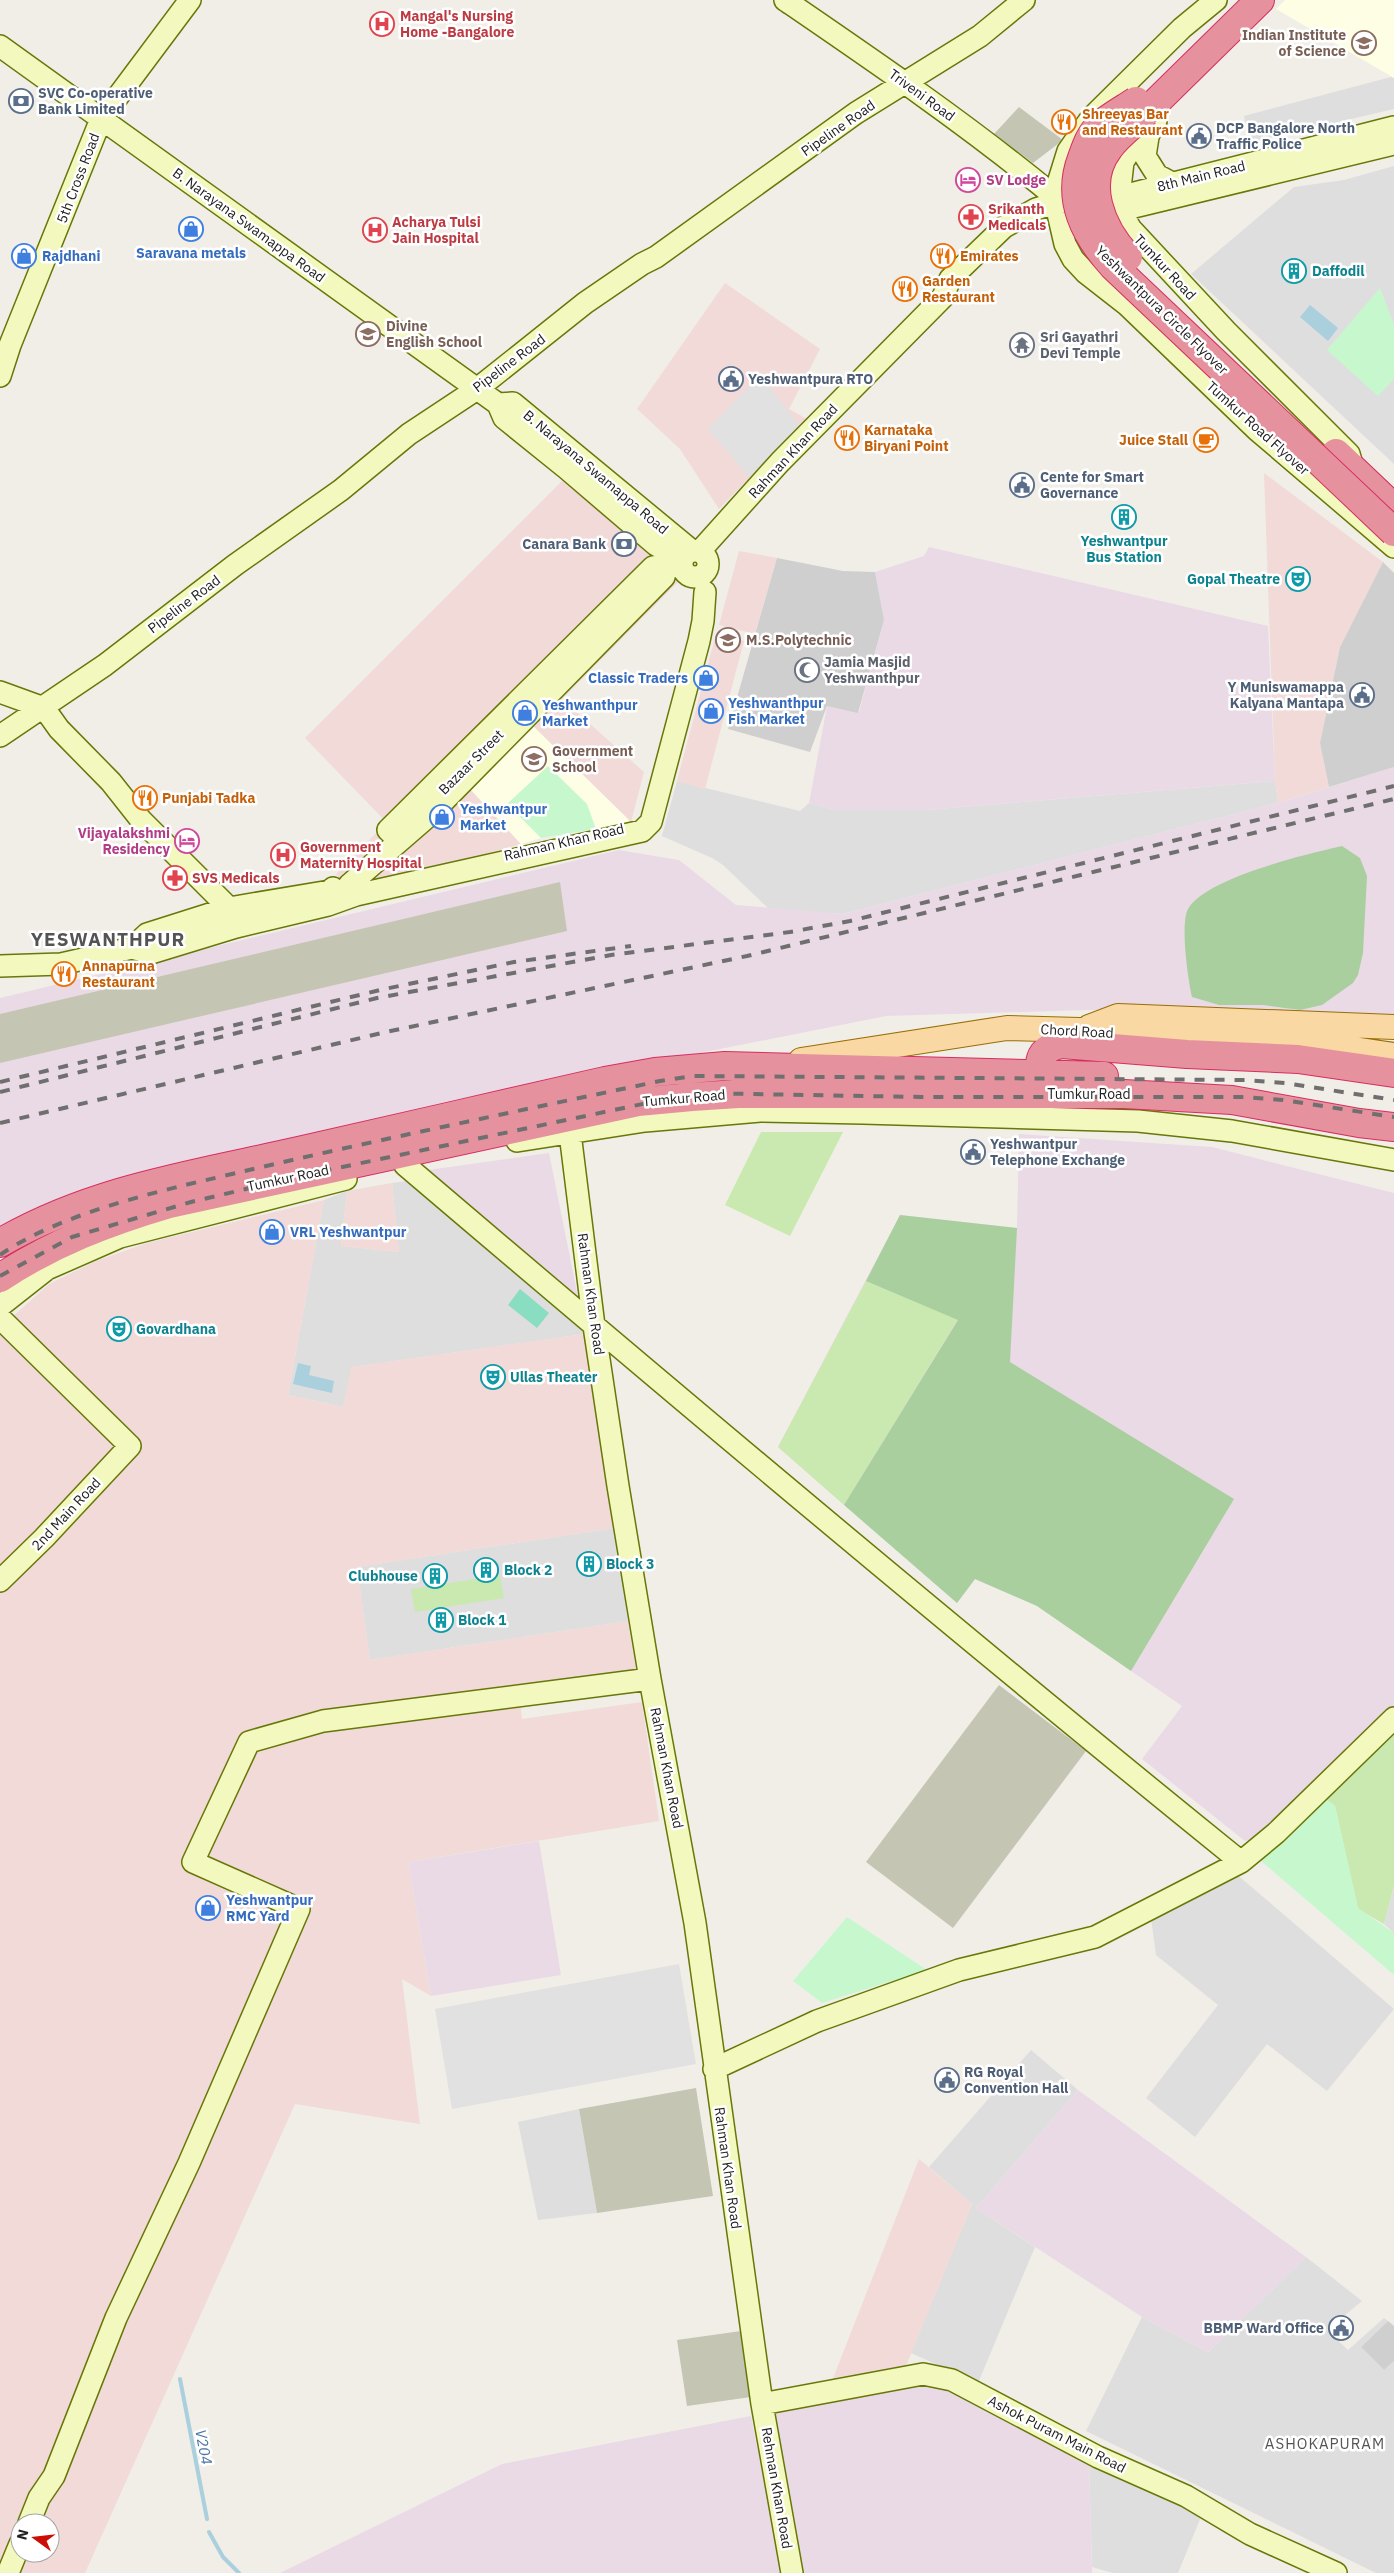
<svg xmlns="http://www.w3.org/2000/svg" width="1394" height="2573" font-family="'IBM Plex Sans',sans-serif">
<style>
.residential{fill:#dfdede}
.commercial{fill:#f1dad8;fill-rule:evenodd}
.industrial{fill:#eadae6}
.education{fill:#fdfee3}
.religious{fill:#cfcfcf}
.construction{fill:#c5c5b3}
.grass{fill:#c9e9b0}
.forest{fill:#aacf9e}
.park{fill:#c7f8cd}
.pitch{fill:#89ddc0}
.parking{fill:#e1e1e1}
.water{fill:#aacfdd}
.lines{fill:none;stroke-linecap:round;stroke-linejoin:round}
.stream{stroke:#aacfdd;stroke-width:4}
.secondary-casing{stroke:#677708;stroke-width:24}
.primary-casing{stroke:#996e04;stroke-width:26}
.highway-casing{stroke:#d72d60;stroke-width:30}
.secondary{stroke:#f3f8be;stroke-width:21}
.primary{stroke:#f9d8a4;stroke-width:24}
.highway{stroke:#e5929e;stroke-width:28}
.rail{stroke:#6f6f6f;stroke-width:4;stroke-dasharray:10 10;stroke-linecap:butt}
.highway-bridge-casing{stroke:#d72d60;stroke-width:30;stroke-linecap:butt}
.highway-bridge{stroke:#e5929e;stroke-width:28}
.labels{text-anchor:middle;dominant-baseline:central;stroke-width:5;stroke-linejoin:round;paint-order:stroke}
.health-label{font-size:14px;font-weight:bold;fill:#be3a42;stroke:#fff;text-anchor:start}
.education-label{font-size:14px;font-weight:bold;fill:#785e54;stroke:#fff;text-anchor:start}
.service-label{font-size:14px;font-weight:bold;fill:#4e5e75;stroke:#fff;text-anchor:start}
.street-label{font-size:14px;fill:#212121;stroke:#fff}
.food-label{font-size:14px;font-weight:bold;fill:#c56008;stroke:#fff;text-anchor:start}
.hotel-label{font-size:14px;font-weight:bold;fill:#b23c85;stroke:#fff;text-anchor:start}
.shop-label{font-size:14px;font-weight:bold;fill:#366cbe;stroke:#fff;text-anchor:start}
.culture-label{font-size:14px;font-weight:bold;fill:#0d838f;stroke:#fff;text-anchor:start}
.worship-label{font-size:14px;font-weight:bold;fill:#5b616d;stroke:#fff;text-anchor:start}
.neighbourhood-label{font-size:15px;letter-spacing:1px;fill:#545454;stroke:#fff}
.water-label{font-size:15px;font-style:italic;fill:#4c76a7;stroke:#fff}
.district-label{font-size:19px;font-weight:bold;letter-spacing:1px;fill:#545454;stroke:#fff}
</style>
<rect width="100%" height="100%" fill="#f1eee8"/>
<path class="residential" d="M1391,77L1394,78V109L1249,143L1244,116Z
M1394,166V464L1191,274L1294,187L1344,180Z
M677,781L800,811L809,803L836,810H925L1275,781L1278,803L843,914L770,910L723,865L712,858L662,836Z
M407,1181L580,1320L585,1334L352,1367L343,1407L288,1395L324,1200L347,1191L341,1246L399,1252L392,1183Z
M615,1528L628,1621L370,1660L357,1567Z
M1234,1872L1394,2009L1327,2091L1267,2044L1195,2137L1146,2098L1218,2005L1156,1955L1150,1911Z
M1394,1887V1933L1384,1924Z
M1031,2050L1078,2090L976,2208L1035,2247L978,2383L911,2353L972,2204L929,2167Z
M579,2109L597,2213L538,2220L518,2122Z
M1306,2257L1362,2301L1327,2330L1348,2350L1384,2318L1388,2321L1361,2347L1384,2370L1394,2361V2573H1376L1086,2431L1142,2317L1208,2352Z
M1089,2459L1203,2512L1178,2573H1113L1092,2567Z"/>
<path class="commercial" d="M725,283L820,349L789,409L807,419L719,509L680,449L637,409Z
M570,473L658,557L678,582L562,699L644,772L631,822L534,727L471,790L521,844L351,892L336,874L378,831L389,825L305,738Z
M1264,473L1383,562L1340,647L1320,743L1329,787L1278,803L1275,781Z
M739,551L777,558L755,634L719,625Z
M716,634L744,641L705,789L677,781Z
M392,1183L399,1252L341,1246L347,1191Z
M324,1200L288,1395L343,1407L351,1367L585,1334L615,1528L357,1567L370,1660L628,1621L637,1676L519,1693L522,1719L642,1702L659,1821L408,1862L431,1996L402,1979L420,2124L295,2104L85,2573H0V1328L49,1284L96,1261L147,1243ZM20,2523H50V2553H20Z
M919,2159L972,2204L904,2371L830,2386Z"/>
<path class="industrial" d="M929,547L1268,626L1275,781L925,810H836L809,803L827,706L859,712L884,620L875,572L924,556Z
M1394,767V1022L1178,1011L1088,1010L886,1016L549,1083L0,1230V998L619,850L679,860L736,905L843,914L1278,803Z
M1019,1134L1212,1147L1394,1193V1706L1265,1835L1245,1841L1142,1759L1182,1706L1037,1606L975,1579L957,1603L778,1447L900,1215L1017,1228Z
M549,1153L578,1297L421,1171Z
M539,1841L561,1975L431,1996L408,1862Z
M1078,2090L1306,2257L1208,2352L1142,2317L976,2208Z
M921,2381L948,2386L1089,2459L1092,2573H798L769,2409Z
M751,2416L782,2573H280L502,2464Z"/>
<path class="education" d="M1285,0H1394V78L1276,9Z
M534,727L631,822L541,838L521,844L471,790Z"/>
<path class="religious" d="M777,558L843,571L875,572L884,620L858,713L827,706L810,752L728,729Z
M1383,562L1394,573V767L1329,787L1320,743L1340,647Z
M1388,2321L1394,2326V2361L1384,2370L1361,2347Z"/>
<path class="construction" d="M1019,107L1063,140L1033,163L994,134Z
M560,882L567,931L0,1063V1014Z
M999,1685L1086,1751L953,1928L866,1862Z
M696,2088L713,2196L597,2213L579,2109Z
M741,2331L751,2397L687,2406L677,2340Z"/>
<path class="grass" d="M761,1132H843L790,1236L725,1205Z
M866,1281L958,1319L844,1505L778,1447Z
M500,1575L504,1598L415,1612L411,1589Z
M1394,1731V1886L1384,1924L1358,1909L1335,1806L1320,1795Z"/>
<path class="forest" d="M1342,846L1360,858L1367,876L1363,953L1358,975L1353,983L1322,1005L1300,1010L1263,1005H1219L1192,997C1188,979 1180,924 1188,909C1205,878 1307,854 1342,846Z
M900,1215L1017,1228L1010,1362L1234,1499L1131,1671L1037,1606L975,1579L957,1603L844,1505L958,1320L866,1281Z"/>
<path class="park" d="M1380,288L1394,325V379L1378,396L1327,350Z
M548,766L587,804L596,829L541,838L507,804Z
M1320,1795L1335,1806L1358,1908L1394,1933V1975L1261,1861Z
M847,1917L927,1970L822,2003L793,1981Z"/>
<path class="pitch" d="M520,1289L549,1313L537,1328L508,1305Z"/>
<path class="parking" d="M760,375L800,426L750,478L708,429Z
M679,1964L696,2064L452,2109L435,2009Z"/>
<path class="water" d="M1310,305L1338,328L1328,341L1300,317Z
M298,1363L311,1366L309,1375L334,1381L332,1393L293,1384Z"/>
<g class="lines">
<path class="stream" d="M180,2379L207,2519
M209,2532L223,2557L239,2573"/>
<defs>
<path id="secondary" d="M785,0C877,63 968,125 1054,196
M1216,0L1182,28L1091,118L1068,151L1054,196L1065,244L1073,259L1086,273L1127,305L1257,430L1394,547
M0,46L498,404L504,418L566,468L656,545L682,560
M1156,121L1138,137L1123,162L1119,197L1121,212L1131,229L1226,331L1349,454L1351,461
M1153,124L1148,137L1145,156L1157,175L1172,183
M1109,213L1394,144
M0,376L10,345L101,119L190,0
M498,404L513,403L691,550
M682 564a13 13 0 1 1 26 0a13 13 0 1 1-26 0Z
M700,551L780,462L943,297L950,279L1004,227L1036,209L1055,203L1119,197L1394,127
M0,692L44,708L59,729L111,782L141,820L229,908L233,919
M0,736L105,665L235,565L341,490L409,434L477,389L585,303L642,264L656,257L856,113L980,36L1024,0
M349,885L432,813L664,577L667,564L653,567L388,830L395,837
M132,948L147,934L229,908L330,891L333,888
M0,966L61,964L132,948L151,953L236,927L328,905L356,895L642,831L651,822L699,641L703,621L705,592
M568,1117L594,1326L618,1486L650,1679L695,1923L762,2404L792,2573
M517,1141L645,1121L760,1111L863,1113L1138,1121L1232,1131L1394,1160
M405,1165C681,1400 959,1634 1241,1862
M0,1306L47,1269L120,1237L346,1179
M0,1318L130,1446L44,1538L0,1581
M714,2069L817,2021L959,1970L1095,1937L1241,1862L1276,1833L1394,1718
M762,2404L923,2374L952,2380L1098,2457L1186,2496L1250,2534L1336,2573
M29,2523L39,2498L54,2476L116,2318L189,2163L299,1909L193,1862L249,1742L323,1721L650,1679
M8,2573L20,2544"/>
<path id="primary" d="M1089,1027L1118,1016L1394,1027
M801,1060L1007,1028L1080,1030L1352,1049L1394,1055"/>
<path id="highway" d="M1145,113L1260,0
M1336,453L1394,508
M1041,1074C1037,1056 1045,1047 1062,1044L1187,1054L1298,1059L1394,1073
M0,1243C92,1189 197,1174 299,1151C401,1128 503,1104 605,1081L655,1072L725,1066L1104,1076
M0,1278C53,1243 108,1222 169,1204L638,1102L692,1097L738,1094H1124L1232,1100L1359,1123L1394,1127"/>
</defs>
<use href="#secondary" class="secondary-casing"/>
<use href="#primary" class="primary-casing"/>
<use href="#highway" class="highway-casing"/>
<use href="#secondary" class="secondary"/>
<use href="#primary" class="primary"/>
<use href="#highway" class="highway"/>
<path class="rail" d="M0,1082L380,990L514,962L631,946
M0,1092L377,998L611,955L790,932L850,921L1394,786
M0,1123L386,1032L747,956L1394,799
M0,1255C65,1210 173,1188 249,1170C386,1138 523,1110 660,1081L693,1076L1245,1080L1285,1083L1394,1100
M0,1276L72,1237L191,1202L309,1174L695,1093L921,1097H1244L1283,1100L1394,1117"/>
<defs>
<path id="highway-bridge" d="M1136,101C1124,109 1109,117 1098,127C1090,135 1086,147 1082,158C1066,200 1085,235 1113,266L1394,532
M1128,257C1101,228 1082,183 1109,148C1118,135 1134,124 1145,113"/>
</defs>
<use href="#highway-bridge" class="highway-bridge-casing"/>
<use href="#highway-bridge" class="highway-bridge"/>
</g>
<defs>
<symbol id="hospital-ring" viewBox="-11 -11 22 22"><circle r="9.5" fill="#fff" stroke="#e0444e" stroke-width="1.5"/><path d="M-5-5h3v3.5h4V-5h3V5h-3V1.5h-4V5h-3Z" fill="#e0444e"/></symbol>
<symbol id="university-ring" viewBox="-11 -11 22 22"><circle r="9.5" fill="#fff" stroke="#8d6e63" stroke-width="1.5"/><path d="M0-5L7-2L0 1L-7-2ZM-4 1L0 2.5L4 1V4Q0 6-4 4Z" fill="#8d6e63"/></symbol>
<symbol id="bank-ring" viewBox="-11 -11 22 22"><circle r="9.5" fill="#fff" stroke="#5c6f8a" stroke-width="1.5"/><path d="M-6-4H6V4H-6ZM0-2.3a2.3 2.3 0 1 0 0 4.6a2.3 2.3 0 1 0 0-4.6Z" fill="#5c6f8a"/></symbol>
<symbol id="restaurant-ring" viewBox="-11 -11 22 22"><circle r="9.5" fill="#fff" stroke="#e8710a" stroke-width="1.5"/><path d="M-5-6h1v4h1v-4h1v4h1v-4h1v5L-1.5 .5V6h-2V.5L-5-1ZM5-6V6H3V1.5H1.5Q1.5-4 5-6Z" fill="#e8710a"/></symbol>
<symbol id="civic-ring" viewBox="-11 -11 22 22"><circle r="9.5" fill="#fff" stroke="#5c6f8a" stroke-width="1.5"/><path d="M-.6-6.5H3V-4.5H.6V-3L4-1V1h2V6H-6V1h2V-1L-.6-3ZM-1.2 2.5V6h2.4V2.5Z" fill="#5c6f8a"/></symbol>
<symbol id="hotel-ring" viewBox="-11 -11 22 22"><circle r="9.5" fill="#fff" stroke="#d1479c" stroke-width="1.5"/><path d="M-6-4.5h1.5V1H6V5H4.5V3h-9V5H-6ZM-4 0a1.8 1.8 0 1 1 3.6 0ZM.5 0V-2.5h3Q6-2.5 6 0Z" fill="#d1479c"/></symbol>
<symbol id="pharmacy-ring" viewBox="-11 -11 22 22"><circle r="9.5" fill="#fff" stroke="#e0444e" stroke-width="1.5"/><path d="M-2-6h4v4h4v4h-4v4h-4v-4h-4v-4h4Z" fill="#e0444e"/></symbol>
<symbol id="shop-ring" viewBox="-11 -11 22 22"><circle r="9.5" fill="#fff" stroke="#3f7fe0" stroke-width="1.5"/><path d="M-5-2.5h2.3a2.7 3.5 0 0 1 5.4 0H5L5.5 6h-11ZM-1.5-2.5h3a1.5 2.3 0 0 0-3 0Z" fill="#3f7fe0"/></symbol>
<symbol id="building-ring" viewBox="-11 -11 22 22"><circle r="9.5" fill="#fff" stroke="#0f9aa8" stroke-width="1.5"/><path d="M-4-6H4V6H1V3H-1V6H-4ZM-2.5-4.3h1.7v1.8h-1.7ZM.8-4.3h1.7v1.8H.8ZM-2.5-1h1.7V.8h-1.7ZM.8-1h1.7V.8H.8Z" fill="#0f9aa8"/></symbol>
<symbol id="school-ring" viewBox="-11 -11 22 22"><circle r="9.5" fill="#fff" stroke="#8d6e63" stroke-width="1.5"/><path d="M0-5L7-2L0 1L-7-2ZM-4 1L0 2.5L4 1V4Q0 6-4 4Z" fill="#8d6e63"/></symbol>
<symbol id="temple-ring" viewBox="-11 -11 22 22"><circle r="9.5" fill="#fff" stroke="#6b7280" stroke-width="1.5"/><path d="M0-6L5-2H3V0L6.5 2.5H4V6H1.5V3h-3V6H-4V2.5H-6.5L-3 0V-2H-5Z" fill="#6b7280"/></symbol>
<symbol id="cafe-ring" viewBox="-11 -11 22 22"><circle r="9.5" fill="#fff" stroke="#e8710a" stroke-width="1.5"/><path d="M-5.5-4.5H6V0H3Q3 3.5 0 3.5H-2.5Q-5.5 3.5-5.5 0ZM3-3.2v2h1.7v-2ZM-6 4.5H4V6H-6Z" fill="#e8710a"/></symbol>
<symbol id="theatre-ring" viewBox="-11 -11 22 22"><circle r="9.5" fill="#fff" stroke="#0f9aa8" stroke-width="1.5"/><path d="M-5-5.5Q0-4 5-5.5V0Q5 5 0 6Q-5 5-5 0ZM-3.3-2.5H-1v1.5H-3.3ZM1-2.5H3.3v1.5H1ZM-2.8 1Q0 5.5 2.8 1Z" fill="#0f9aa8"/></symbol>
<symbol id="mosque-ring" viewBox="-11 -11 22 22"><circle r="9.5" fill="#fff" stroke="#6b7280" stroke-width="1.5"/><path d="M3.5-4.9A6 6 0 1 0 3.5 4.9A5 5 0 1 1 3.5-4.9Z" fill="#6b7280"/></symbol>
</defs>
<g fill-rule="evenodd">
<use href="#hospital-ring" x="368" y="10" width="28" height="28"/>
<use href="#university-ring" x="1350" y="29" width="28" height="28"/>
<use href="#bank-ring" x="7" y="87" width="28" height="28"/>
<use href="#restaurant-ring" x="1050" y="108" width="28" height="28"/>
<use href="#civic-ring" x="1185" y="122" width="28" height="28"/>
<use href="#hotel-ring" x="954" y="166" width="28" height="28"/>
<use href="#pharmacy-ring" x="957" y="203" width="28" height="28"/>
<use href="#shop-ring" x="177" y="215" width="28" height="28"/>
<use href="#hospital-ring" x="361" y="216" width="28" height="28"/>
<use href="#shop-ring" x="10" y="242" width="28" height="28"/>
<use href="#restaurant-ring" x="929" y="242" width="28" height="28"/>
<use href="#building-ring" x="1280" y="257" width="28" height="28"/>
<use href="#restaurant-ring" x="891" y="275" width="28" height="28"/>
<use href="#school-ring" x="354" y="320" width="28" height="28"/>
<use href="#temple-ring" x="1008" y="331" width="28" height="28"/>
<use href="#civic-ring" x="717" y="365" width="28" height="28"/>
<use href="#restaurant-ring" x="833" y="424" width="28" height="28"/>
<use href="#cafe-ring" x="1192" y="426" width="28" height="28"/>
<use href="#civic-ring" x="1008" y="471" width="28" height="28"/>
<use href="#building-ring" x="1110" y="503" width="28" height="28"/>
<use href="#bank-ring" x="610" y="530" width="28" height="28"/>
<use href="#theatre-ring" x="1284" y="565" width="28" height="28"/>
<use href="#university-ring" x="714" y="626" width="28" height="28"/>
<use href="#mosque-ring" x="793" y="656" width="28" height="28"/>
<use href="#shop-ring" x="692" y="664" width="28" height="28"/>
<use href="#civic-ring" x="1348" y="681" width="28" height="28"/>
<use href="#shop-ring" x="697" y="697" width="28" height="28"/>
<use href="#shop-ring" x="511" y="699" width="28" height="28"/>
<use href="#school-ring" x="520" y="745" width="28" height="28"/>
<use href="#restaurant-ring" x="131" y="784" width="28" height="28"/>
<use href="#shop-ring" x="428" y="803" width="28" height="28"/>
<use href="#hotel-ring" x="173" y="827" width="28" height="28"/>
<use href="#hospital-ring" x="269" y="841" width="28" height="28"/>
<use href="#pharmacy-ring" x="161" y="864" width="28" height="28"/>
<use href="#restaurant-ring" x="50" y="960" width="28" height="28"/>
<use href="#civic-ring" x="959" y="1138" width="28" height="28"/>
<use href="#shop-ring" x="258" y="1218" width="28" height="28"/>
<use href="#theatre-ring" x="105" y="1315" width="28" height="28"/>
<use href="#theatre-ring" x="479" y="1363" width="28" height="28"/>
<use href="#building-ring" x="575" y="1550" width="28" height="28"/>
<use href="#building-ring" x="472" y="1556" width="28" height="28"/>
<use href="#building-ring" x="421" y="1562" width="28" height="28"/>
<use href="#building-ring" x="427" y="1606" width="28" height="28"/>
<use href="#shop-ring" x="194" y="1894" width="28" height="28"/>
<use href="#civic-ring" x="933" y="2066" width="28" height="28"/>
<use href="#civic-ring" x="1327" y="2314" width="28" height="28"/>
</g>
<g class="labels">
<g class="health-label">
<text x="400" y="16">Mangal's Nursing<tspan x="400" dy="16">Home -Bangalore</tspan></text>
<text x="988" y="209">Srikanth<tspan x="988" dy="16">Medicals</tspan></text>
<text x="392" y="222">Acharya Tulsi<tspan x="392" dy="16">Jain Hospital</tspan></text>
<text x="300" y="847">Government<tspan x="300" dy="16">Maternity Hospital</tspan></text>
<text x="192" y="878">SVS Medicals</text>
</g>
<g class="education-label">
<text x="1346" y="35" text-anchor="end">Indian Institute<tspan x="1346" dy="16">of Science</tspan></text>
<text x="386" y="326">Divine<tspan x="386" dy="16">English School</tspan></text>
<text x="746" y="640">M.S.Polytechnic</text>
<text x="552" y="751">Government<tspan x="552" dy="16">School</tspan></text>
</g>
<g class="service-label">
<text x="38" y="93">SVC Co-operative<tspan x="38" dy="16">Bank Limited</tspan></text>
<text x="1216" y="128">DCP Bangalore North<tspan x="1216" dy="16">Traffic Police</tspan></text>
<text x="748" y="379">Yeshwantpura RTO</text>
<text x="1040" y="477">Cente for Smart<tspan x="1040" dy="16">Governance</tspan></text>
<text x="606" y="544" text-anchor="end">Canara Bank</text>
<text x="1344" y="687" text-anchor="end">Y Muniswamappa<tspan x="1344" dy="16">Kalyana Mantapa</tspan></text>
<text x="990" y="1144">Yeshwantpur<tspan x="990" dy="16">Telephone Exchange</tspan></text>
<text x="964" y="2072">RG Royal<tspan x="964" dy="16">Convention Hall</tspan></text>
<text x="1324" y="2328" text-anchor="end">BBMP Ward Office</text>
</g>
<g class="street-label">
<text transform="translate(922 95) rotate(36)">Triveni Road</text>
<text transform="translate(838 128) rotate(-35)">Pipeline Road</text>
<text transform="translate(1201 176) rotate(-14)">8th Main Road</text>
<text transform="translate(78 178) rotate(-69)">5th Cross Road</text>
<text transform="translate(249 225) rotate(36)">B. Narayana Swamappa Road</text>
<text transform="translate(1165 267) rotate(47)">Tumkur Road</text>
<text transform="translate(1162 310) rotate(44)">Yeshwantpura Circle Flyover</text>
<text transform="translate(509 363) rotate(-37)">Pipeline Road</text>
<text transform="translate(1258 428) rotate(42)">Tumkur Road Flyover</text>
<text transform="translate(793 451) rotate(-47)">Rahman Khan Road</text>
<text transform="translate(596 472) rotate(40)">B. Narayana Swamappa Road</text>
<text transform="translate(184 604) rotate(-37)">Pipeline Road</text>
<text transform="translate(471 762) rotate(-45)">Bazaar Street</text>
<text transform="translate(564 842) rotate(-13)">Rahman Khan Road</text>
<text transform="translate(1077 1031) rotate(3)">Chord Road</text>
<text x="1089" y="1094">Tumkur Road</text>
<text transform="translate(684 1098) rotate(-5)">Tumkur Road</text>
<text transform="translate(288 1178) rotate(-12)">Tumkur Road</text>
<text transform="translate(591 1294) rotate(82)">Rahman Khan Road</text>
<text transform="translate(66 1514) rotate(-47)">2nd Main Road</text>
<text transform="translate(667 1768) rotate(79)">Rahman Khan Road</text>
<text transform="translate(728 2168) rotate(82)">Rahman Khan Road</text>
<text transform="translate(1057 2434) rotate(27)">Ashok Puram Main Road</text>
<text transform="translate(777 2488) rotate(80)">Rehman Khan Road</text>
</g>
<g class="food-label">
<text x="1082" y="114">Shreeyas Bar<tspan x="1082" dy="16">and Restaurant</tspan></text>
<text x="960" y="256">Emirates</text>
<text x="922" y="281">Garden<tspan x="922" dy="16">Restaurant</tspan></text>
<text x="864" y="430">Karnataka<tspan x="864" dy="16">Biryani Point</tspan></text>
<text x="1188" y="440" text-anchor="end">Juice Stall</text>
<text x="162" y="798">Punjabi Tadka</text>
<text x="82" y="966">Annapurna<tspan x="82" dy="16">Restaurant</tspan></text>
</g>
<g class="hotel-label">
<text x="986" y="180">SV Lodge</text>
<text x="170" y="833" text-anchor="end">Vijayalakshmi<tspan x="170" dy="16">Residency</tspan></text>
</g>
<g class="shop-label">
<text x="191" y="253" text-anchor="middle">Saravana metals</text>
<text x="42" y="256">Rajdhani</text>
<text x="688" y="678" text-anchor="end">Classic Traders</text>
<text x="728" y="703">Yeshwanthpur<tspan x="728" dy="16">Fish Market</tspan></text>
<text x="542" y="705">Yeshwanthpur<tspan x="542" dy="16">Market</tspan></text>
<text x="460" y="809">Yeshwantpur<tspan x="460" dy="16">Market</tspan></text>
<text x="290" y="1232">VRL Yeshwantpur</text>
<text x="226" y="1900">Yeshwantpur<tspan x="226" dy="16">RMC Yard</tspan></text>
</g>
<g class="culture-label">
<text x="1312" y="271">Daffodil</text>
<text x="1124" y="541" text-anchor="middle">Yeshwantpur<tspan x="1124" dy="16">Bus Station</tspan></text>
<text x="1280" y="579" text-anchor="end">Gopal Theatre</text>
<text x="136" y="1329">Govardhana</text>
<text x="510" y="1377">Ullas Theater</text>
<text x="606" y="1564">Block 3</text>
<text x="504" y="1570">Block 2</text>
<text x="418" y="1576" text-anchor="end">Clubhouse</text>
<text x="458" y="1620">Block 1</text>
</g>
<g class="worship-label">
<text x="1040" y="337">Sri Gayathri<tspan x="1040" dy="16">Devi Temple</tspan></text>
<text x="824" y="662">Jamia Masjid<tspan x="824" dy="16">Yeshwanthpur</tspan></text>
</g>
<g class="neighbourhood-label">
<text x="1325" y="2443">ASHOKAPURAM</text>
</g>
<g class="water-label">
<text transform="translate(204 2447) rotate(79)">V204</text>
</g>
<g class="district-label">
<text x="108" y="939">YESWANTHPUR</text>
</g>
</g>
<g transform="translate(35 2538) rotate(285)"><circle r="24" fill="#ffffff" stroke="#a6a6a6"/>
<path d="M0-4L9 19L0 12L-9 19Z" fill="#cc0e06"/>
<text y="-8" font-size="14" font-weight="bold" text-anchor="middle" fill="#212121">N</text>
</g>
</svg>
